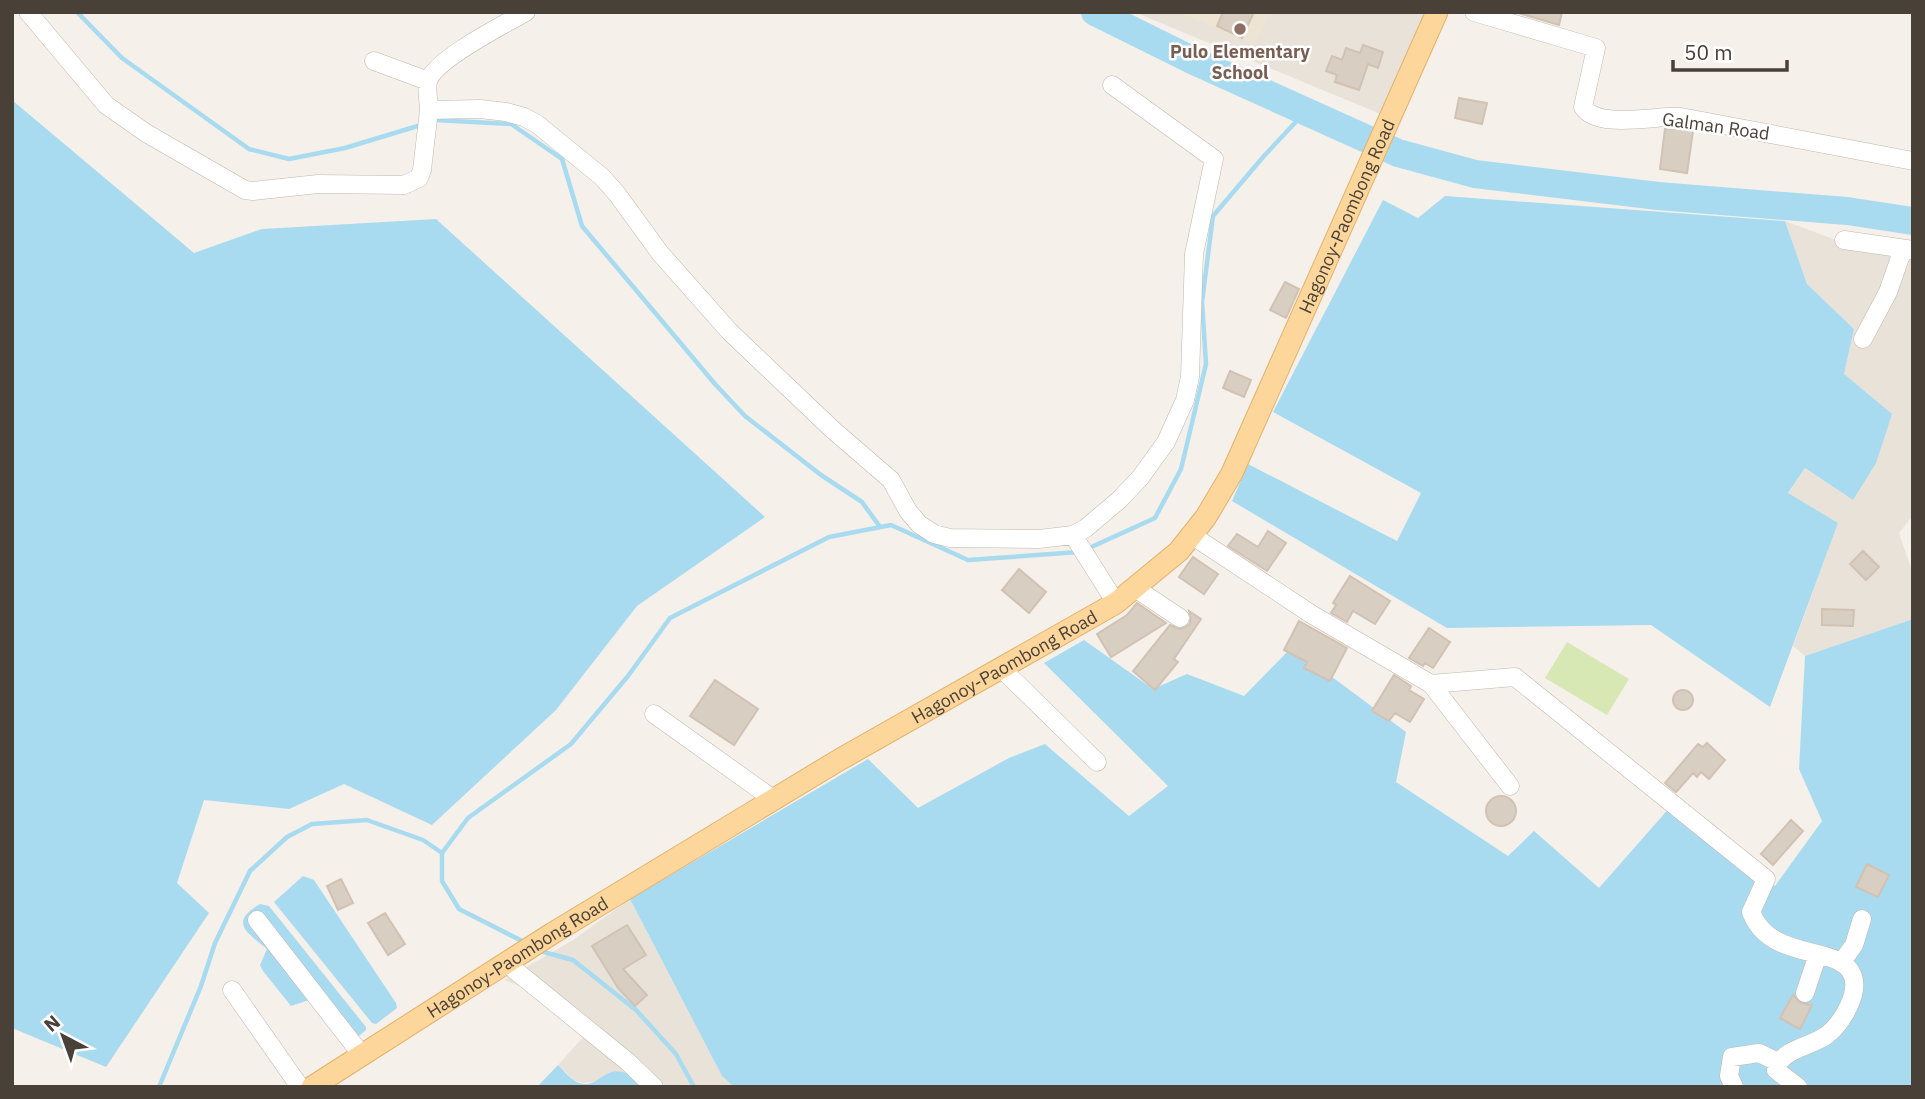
<svg xmlns="http://www.w3.org/2000/svg" width="1925" height="1099" font-family="'IBM Plex Sans',sans-serif">
<style>
.residential{fill:#e9e2d8}
.education{fill:#eee4d4}
.green{fill:#d7e8b4}
.water{fill:#a8dbf0}
.lines{fill:none;stroke-linecap:round;stroke-linejoin:round}
.stream{stroke:#a8dbf0;stroke-width:4.5}
.river{stroke:#a8dbf0;stroke-width:28}
.building{fill:#d9cec2;stroke:#d1c2b3;stroke-width:2}
.minor-casing{stroke:#c0b7ac;stroke-width:19}
.major-casing{stroke:#e3b16a;stroke-width:23}
.minor{stroke:#fff;stroke-width:18}
.major{stroke:#fdd69b;stroke-width:21}
.education-dot{fill:#8d6e63;stroke:#fff;stroke-width:2.5}
.labels{text-anchor:middle;dominant-baseline:central;stroke-width:5;stroke-linejoin:round;paint-order:stroke}
.education-label{font-size:18px;font-weight:bold;fill:#785e54;stroke:#fff}
.street-label{font-size:18px;fill:#494038;stroke:#fff}
</style>
<rect width="100%" height="100%" fill="#f5f0ea"/>
<path class="residential" d="M1134,12H1430L1383,115Z
M1785,221L1844,243L1913,255V515L1899,533L1913,574V619L1805,656L1793,646L1838,523L1788,494L1805,468L1852,499L1844,374L1854,329L1807,284Z
M630,899L722,1076L734,1087H645L610,1072L597,1081L583,1083L574,1080L558,1065L585,1035L530,990L504,980L573,940Z"/>
<path class="education" d="M1178,12H1271L1255,45Z"/>
<path class="green" d="M1567,642L1629,679L1607,715L1545,678Z"/>
<path class="water" d="M12,100L194,253L262,229L436,219L765,517L637,606L556,710L432,825L344,784L289,809L204,800L177,883L209,913L106,1067L12,1028Z
M1445,196L1785,221L1807,284L1854,329L1844,374L1892,414L1876,463L1853,500L1805,468L1788,493L1838,523L1770,707L1651,625L1447,628L1232,501L1248,464L1397,541L1421,493L1273,412L1383,200L1418,218Z
M1913,619V1087H734L722,1076L630,899L868,759L918,808L1009,758L1045,744L1129,816L1168,786L1044,663L1084,640L1153,689L1187,674L1244,696L1292,647L1406,732L1396,782L1508,856L1534,831L1599,888L1671,806L1775,886L1822,821L1799,769L1805,656Z
M303,876L314,880L396,1003L397,1008L376,1024L372,1023L274,902Z
M260,904L269,906L366,1027V1030L354,1040L312,999L291,1006L263,971L260,965L267,949C246,932 229,922 260,904Z
M558,1065C563,1070 569,1077 575,1081C603,1096 604,1048 645,1087H537Z"/>
<g class="lines">
<path class="stream" d="M77,12L122,58L249,149L289,159L345,148L421,125
M435,120L511,124L562,159L582,226L715,384L745,416L821,475L862,502L880,527
M1087,549L1155,518L1181,469L1206,364L1202,302L1213,216L1264,156L1306,111
M526,943L459,909L442,881V853L468,818L571,744L628,676L670,618L829,537L891,525L968,560L1079,552
M540,951L573,960L636,1010L676,1054L694,1087
M159,1087L201,986L215,943L250,871L287,837L312,824L367,820L423,840L442,853"/>
<path class="river" d="M1095,12L1194,61L1398,153L1475,174L1658,196L1847,211L1913,221"/>
</g>
<path class="building" d="M1223,12H1254L1242,38L1217,26Z
M1515,12H1562L1559,25Z
M1363,45L1383,52L1378,68L1368,64L1359,90L1335,82L1337,75L1326,71L1332,56L1342,60L1346,48L1360,53Z
M1459,98L1487,103L1482,124L1455,118Z
M1680,128L1693,131L1687,173L1660,169L1665,129Z
M1285,282L1299,289L1286,318L1270,310Z
M1230,371L1251,380L1244,397L1223,388Z
M1268,531L1286,543L1267,571L1228,546L1237,534L1258,547Z
M1863,551L1879,567L1866,580L1850,564Z
M1193,557L1218,574L1204,594L1179,577Z
M1019,569L1046,592L1029,613L1002,590Z
M1350,576L1390,601L1375,624L1353,611L1347,622L1331,613L1336,605L1333,603Z
M1137,603L1166,623L1111,657L1097,634L1127,615Z
M1822,609L1854,610L1853,626L1822,625Z
M1189,611L1201,619L1174,659L1178,662L1155,690L1133,671L1170,625L1180,629L1189,625L1191,618Z
M1299,621L1347,648L1330,681L1304,668L1307,662L1284,650Z
M1429,628L1450,642L1433,668L1425,663L1423,666L1409,658Z
M1394,675L1411,686L1409,690L1424,699L1410,722L1395,713L1389,721L1372,711Z
M715,680L758,709L734,745L690,716Z
M1673 700a10 10 0 1 1 20 0a10 10 0 1 1-20 0Z
M1707,743L1725,760L1709,779L1701,772L1697,777L1693,773L1676,792L1665,783L1698,744L1703,747Z
M1486 811a15 15 0 1 1 30 0a15 15 0 1 1-30 0Z
M1791,820L1803,831L1773,865L1761,854Z
M1867,864L1889,875L1878,897L1856,887Z
M341,879L353,903L338,910L327,886Z
M385,913L405,944L388,955L368,923Z
M627,925L646,955L623,969L647,995L635,1006L618,988L592,946Z
M1793,995L1801,1003L1812,1005L1800,1029L1780,1018Z"/>
<g class="lines">
<defs>
<path id="minor" d="M28,12L106,105L146,133L245,190L253,191L318,184L404,185L419,178L422,170L429,110
M526,12C505,24 433,60 428,82C426,90 429,101 429,110L480,109L506,112L524,117L537,124L602,177L617,194L660,253L729,331L832,429L891,480L908,511L919,524L934,534L950,538L1039,539L1073,535L1086,528L1119,500L1140,478L1166,442L1185,400L1190,377L1194,254L1214,159L1112,85
M1474,12L1596,48L1583,107C1598,130 1657,115 1681,117L1913,161
M374,61L428,81
M1844,240L1913,250
M1863,339L1888,292L1903,249
M1073,535L1116,603
M1193,536L1311,614L1431,684L1515,677L1766,879L1751,912C1770,962 1838,944 1852,974C1861,993 1841,1024 1827,1035C1811,1047 1780,1049 1776,1070L1798,1087
M1135,588L1180,618
M1002,669L1097,762
M1431,684L1510,786
M654,714L773,799
M257,920L361,1054
M506,963L628,1062L654,1087
M1841,963L1854,945L1862,919
M232,990L300,1087
M1805,993L1818,954
M1734,1087L1729,1076L1732,1057L1759,1053L1778,1062"/>
<g id="major">
<path id="s1" d="M312,1087L553,933L839,760L1116,603L1179,551L1206,517L1232,473L1437,12"/>
</g>
</defs>
<use href="#minor" class="minor-casing"/>
<use href="#major" class="major-casing"/>
<use href="#minor" class="minor"/>
<use href="#major" class="major"/>
</g>
<circle class="education-dot" cx="1240" cy="29" r="7"/>
<g class="labels">
<g class="education-label">
<text x="1240" y="51">Pulo Elementary<tspan x="1240" dy="21">School</tspan></text>
</g>
<g class="street-label">
<text transform="translate(1716 126) rotate(8)">Galman Road</text>
<text stroke="none"><textPath href="#s1" startOffset="1396">Hagonoy-Paombong Road</textPath></text>
<text stroke="none"><textPath href="#s1" startOffset="810">Hagonoy-Paombong Road</textPath></text>
<text stroke="none"><textPath href="#s1" startOffset="243">Hagonoy-Paombong Road</textPath></text>
</g>
</g>
<rect width="1925" height="1099" fill="none" stroke="#494038" stroke-width="28"/>
<g transform="translate(63 1036) rotate(319)" stroke="#ffffff" stroke-width="5" paint-order="stroke">
<path d="M0-5L12 26L0 18L-12 26Z" fill="#494038"/>
<text y="-10" font-size="19" font-weight="bold" text-anchor="middle" fill="#494038">N</text>
</g>
<path d="M1673 60v10h114v-10" fill="none" stroke="#494038" stroke-width="3.5"/>
<text x="1684" y="60" font-size="21" fill="#494038" stroke="#ffffff" stroke-width="5" paint-order="stroke">50 m</text>
</svg>
